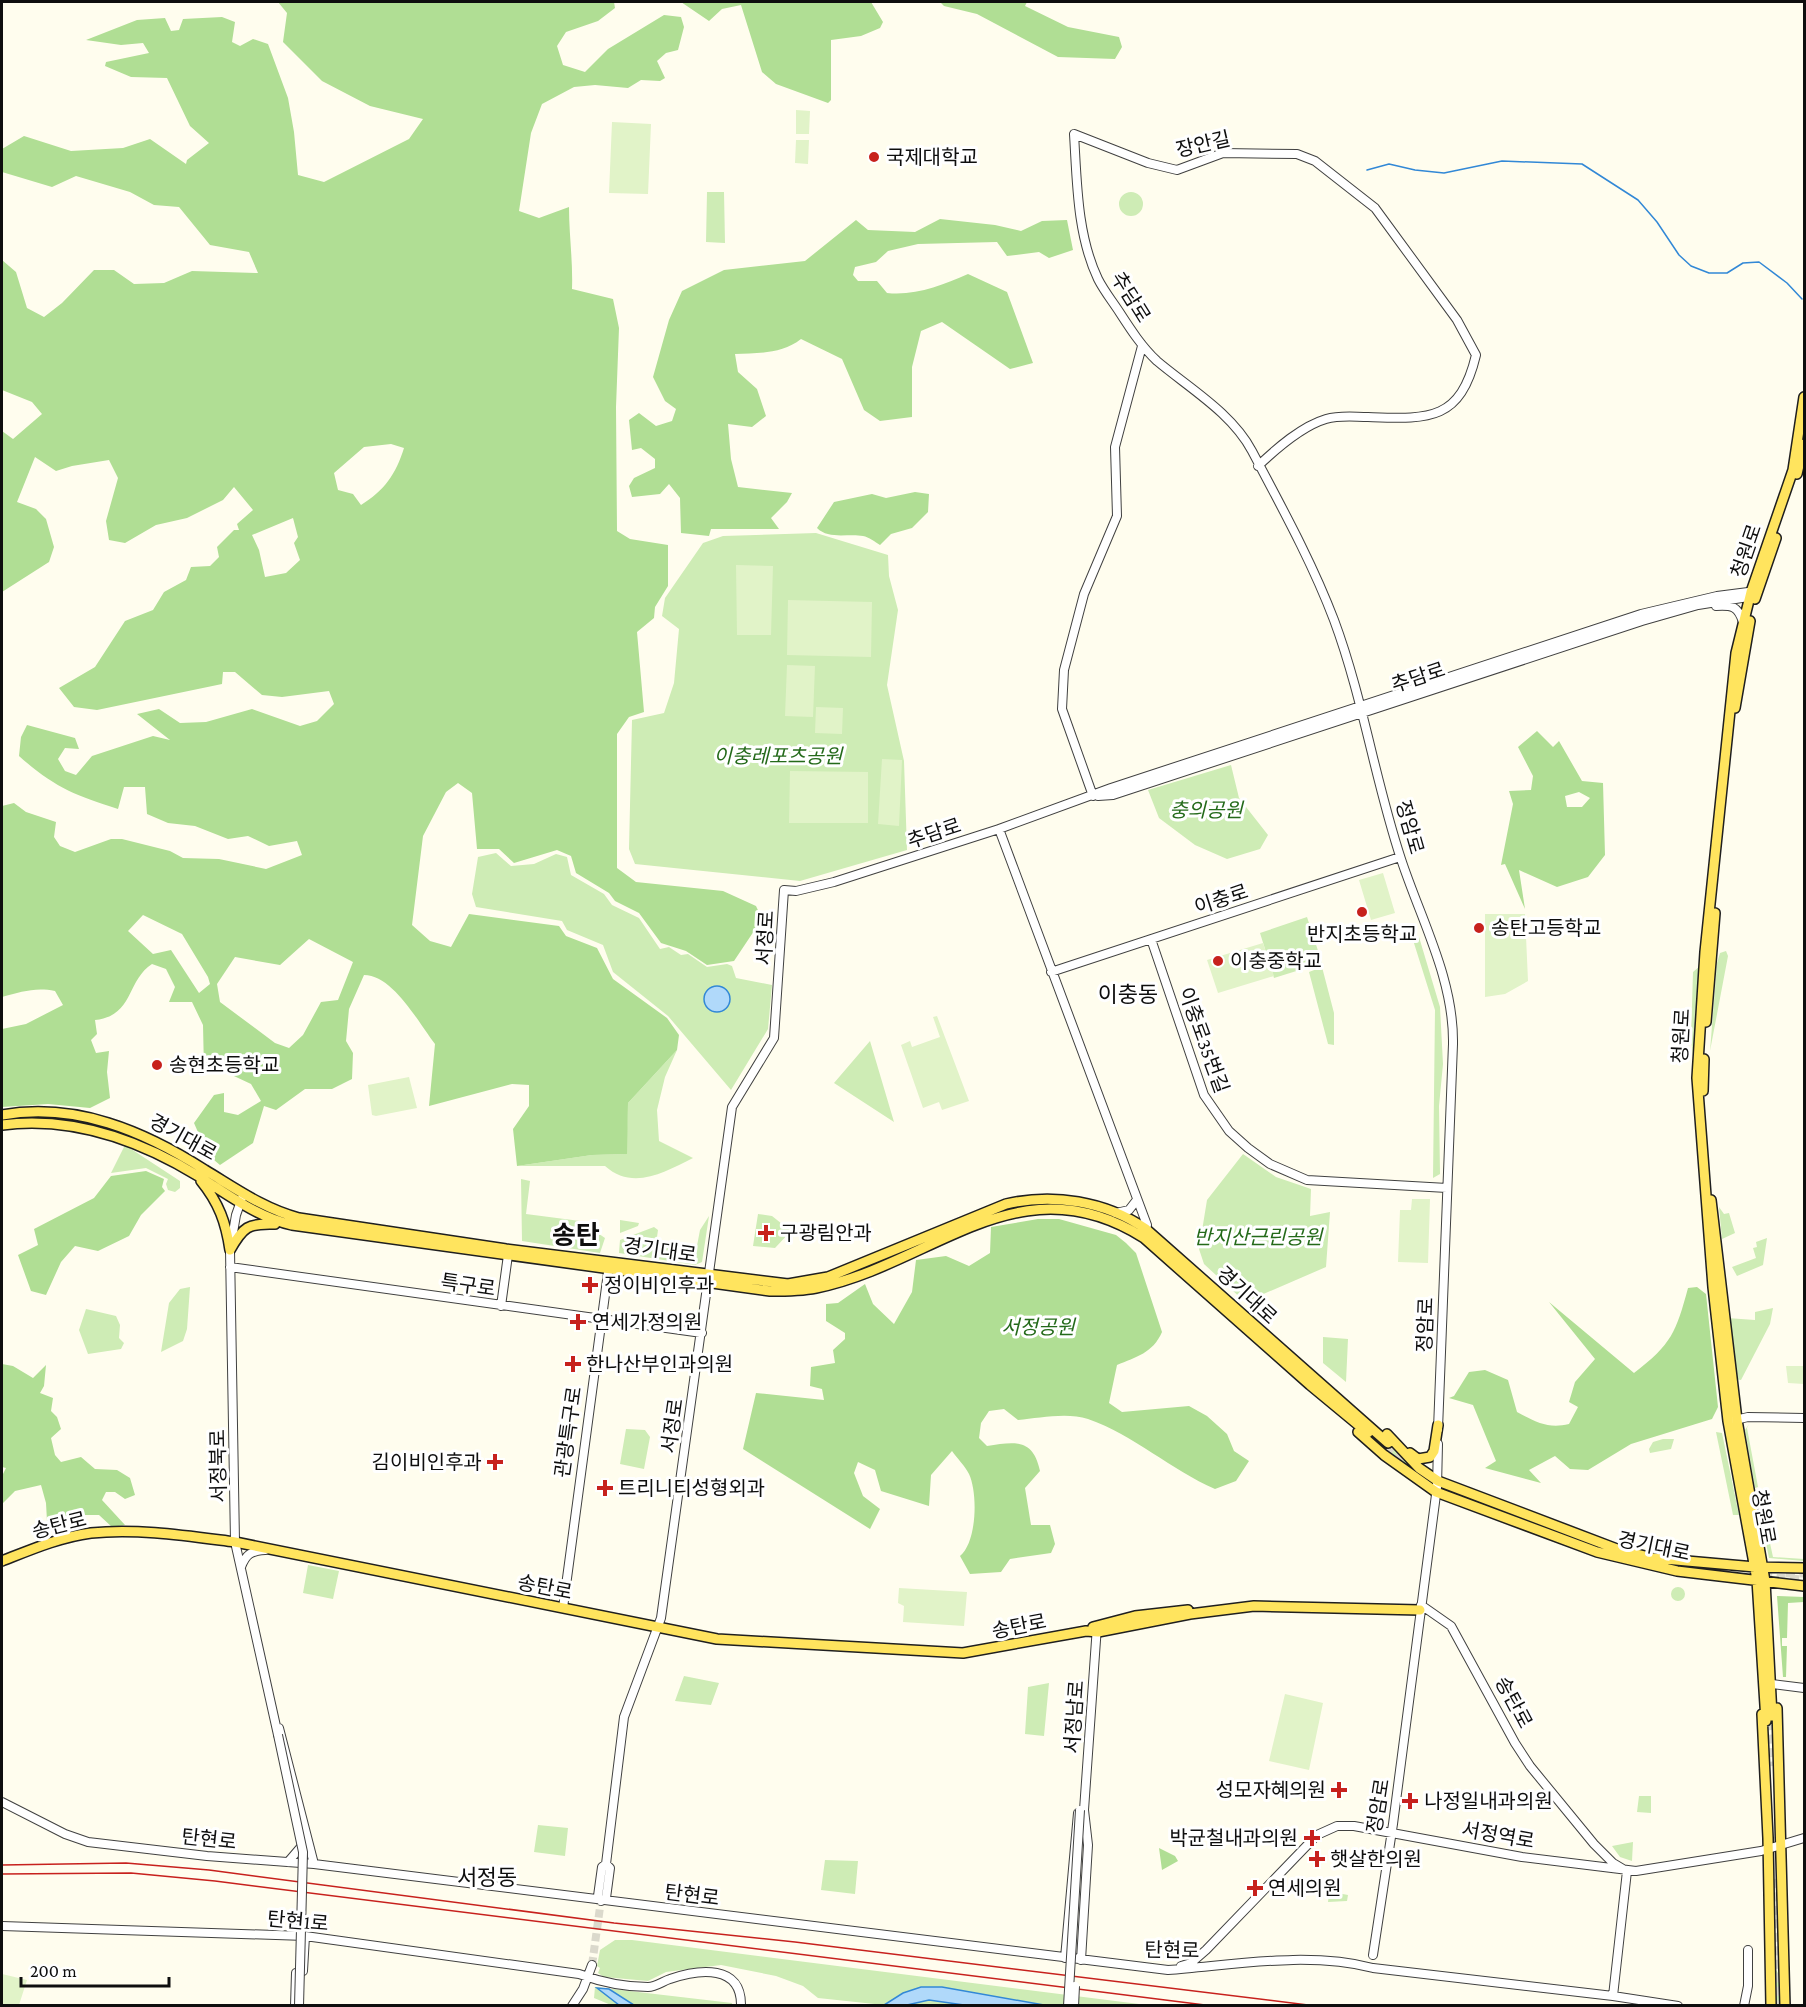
<svg xmlns="http://www.w3.org/2000/svg" width="1806" height="2007" font-family="'Crimson Pro','Noto Sans KR',serif">
<style>
.green{fill:#ceecb5}
.forest{fill:#b0de94;fill-rule:evenodd}
.pitch{fill:#e1f3c8}
.water{fill:#b0d9fa;stroke:#3288d6;stroke-width:1.5}
.lines{fill:none;stroke-linecap:round;stroke-linejoin:round}
.stream{stroke:#3288d6;stroke-width:1.5}
.minor-tunnel{stroke:#dbd9cc;stroke-width:8;stroke-dasharray:8 4;stroke-linecap:butt}
.major-tunnel{stroke:#dbd9cc;stroke-width:9;stroke-dasharray:9 4.5;stroke-linecap:butt}
.minor-casing{stroke:#414141;stroke-width:10}
.major-casing{stroke:#1f1f1f;stroke-width:12}
.minor{stroke:#fff;stroke-width:8}
.major{stroke:#ffe45e;stroke-width:9}
.rail{stroke:#c7211d;stroke-width:1.5}
.minor-bridge-casing{stroke:#414141;stroke-width:10;stroke-linecap:butt}
.minor-bridge{stroke:#fff;stroke-width:8}
.poi-dot{fill:#c7211d;stroke:#fff;stroke-width:2}
.labels{text-anchor:middle;dominant-baseline:central;stroke-width:6;stroke-linejoin:round;paint-order:stroke}
.street-label{font-size:20px;fill:#0e0e0e;stroke:#fff}
.poi-label{font-size:20px;fill:#0e0e0e;stroke:#fff;text-anchor:start}
.park-label{font-size:20px;font-style:italic;fill:#246a1a;stroke:#fff}
.quarter-label{font-size:22px;fill:#0e0e0e;stroke:#fff}
.district-label{font-size:26px;font-weight:bold;fill:#0e0e0e;stroke:#fff}
</style>
<rect width="100%" height="100%" fill="#fffdee"/>
<path class="green" d="M1119 204a12 12 0 1 1 24 0a12 12 0 1 1-24 0Z
M707,192H724L725,243L706,242Z
M816,533L888,555L889,576L898,610L887,685L904,761L907,850L800,881L635,864L629,849L632,720L664,713L674,683L679,629L662,616L665,598L703,543L723,536Z
M1231,765L1239,798L1268,835L1260,849L1227,859L1195,845L1159,818L1148,790Z
M496,853L511,866L534,864L556,854L567,857L571,875L604,894L612,905L639,918L660,949L669,947L681,955L688,954L707,967L727,964L732,966L736,978L772,985L768,1029L731,1090L668,1016L613,972L603,945L567,930L562,921L476,907L472,894L478,857Z
M1307,917L1322,963L1274,978L1260,933Z
M1419,937L1440,1007L1443,1064L1439,1106L1440,1174L1433,1178L1435,1010L1413,940Z
M1726,951L1728,956L1710,1051L1717,963L1720,953Z
M1700,966L1694,1065L1691,1038L1693,972Z
M1322,967L1334,1013V1045L1328,1044L1309,972Z
M870,1041L894,1122L834,1083Z
M677,1050L665,1077L657,1110L659,1141L693,1158C665,1172 633,1191 605,1166H517L592,1155L626,1154L628,1103Z
M125,1145L180,1181V1188L175,1192L168,1190L166,1184L168,1179L146,1168L111,1173Z
M1243,1154L1276,1177L1311,1189L1310,1216L1330,1212L1326,1267L1245,1302L1204,1264L1199,1249L1207,1200Z
M521,1179L530,1181L526,1214L580,1221L605,1238L600,1253L522,1241Z
M1719,1207L1724,1214L1729,1213L1735,1233L1722,1239Z
M758,1214L772,1216L791,1231L775,1248L753,1246Z
M709,1216L702,1262L695,1265L619,1253L620,1240L654,1227L658,1230L656,1244L696,1251L700,1230Z
M620,1220L639,1223L638,1226L620,1233Z
M1767,1238L1763,1265L1737,1276L1732,1267L1756,1258L1753,1248L1757,1247L1756,1242Z
M190,1287L187,1329L183,1341L161,1352L169,1303L180,1289Z
M1773,1308L1770,1324L1741,1380L1734,1379L1727,1318L1755,1320V1312Z
M86,1309L116,1316L120,1325L119,1338L124,1343L121,1349L88,1354L79,1330Z
M1323,1337L1348,1339L1346,1382L1323,1363Z
M1749,1424L1747,1428L1758,1487L1755,1488L1745,1430Z
M626,1429L645,1430L650,1437L644,1469L620,1464Z
M1716,1432L1722,1433L1739,1515H1733Z
M1663,1439H1674L1671,1449L1650,1453L1649,1449L1653,1442Z
M1390,1441L1408,1459L1405,1464L1381,1451Z
M1759,1493L1773,1557L1804,1559V1561L1769,1558L1756,1494Z
M308,1565L339,1571L333,1599L303,1593Z
M1671 1594a7 7 0 1 1 14 0a7 7 0 1 1-14 0Z
M684,1676L719,1683L711,1705L675,1701Z
M1049,1683L1044,1736L1025,1734L1028,1687Z
M1639,1796H1651V1813L1637,1812Z
M538,1825L568,1828L565,1856L534,1852Z
M1633,1842L1632,1861L1620,1857L1612,1846Z
M825,1860L858,1861L855,1894L821,1890Z
M1332,1892L1348,1895L1347,1901L1328,1902L1329,1894Z
M615,1940H632L1147,2005H884L818,1998L803,1986L776,1976L721,1965L666,1972L648,1981L604,1977L598,1973L600,1968L597,1966L600,1950Z
M1775,1969C1783,1977 1781,1992 1781,2003L1778,2005L1775,2003Z
M595,1987L732,2003V2005H611L594,1998Z"/>
<path class="forest" d="M278,2H614L615,8L598,21L566,32L557,46L563,65L585,72L608,49L664,15L681,17L684,27L678,50L666,53L657,61L665,78L660,81L641,80L628,88L595,85L574,87L542,104L531,133L519,211L539,218L569,207C569,235 573,261 572,289L613,299L619,328L616,407L617,531L630,539L668,545V586L655,607L654,618L637,632L644,712L629,717L617,734V868L636,882L723,891L756,906L762,919L734,961L707,965L686,951L661,943L639,913L615,901L609,893L576,873L571,856L557,850L514,863L499,849H477L472,793L458,783L446,792L423,836L412,925L430,941L451,947L469,914L559,926L566,936L597,948L613,979L667,1018L679,1035L677,1050L628,1103L627,1154L592,1155L517,1166L513,1129L529,1106V1085L512,1084L429,1106L435,1044C418,1022 393,975 364,975L349,1009L346,1041L353,1053L352,1079L332,1089H305L276,1110L264,1106L253,1143L220,1165L208,1155L194,1123L214,1095L224,1093V1112L238,1115L261,1101L251,1084L219,1069L204,1070L203,1025L192,1002H169L175,987L166,969L152,964C126,981 134,1016 95,1020L97,1034L91,1040L96,1053L109,1051L107,1072L110,1098L90,1108L48,1104L2,1107V1029L26,1024L63,1005L55,991C35,987 21,992 2,997V806L14,803L26,812L56,822L54,837L60,846L75,852L111,839H122L170,851L183,858L219,859L266,869L302,855L297,841L269,846L248,836L228,839L195,826L168,823L147,814L145,787H124L118,809C74,795 54,787 19,756L21,737L27,725L75,738L79,749L65,748L58,759L65,771L76,775L92,756L153,736L170,740L137,714L159,709L180,723L206,722L252,709L300,726L317,721L334,704L329,691L282,697L262,695L235,672H223L222,684L97,710L74,707L59,688L95,667L125,621L153,610L164,592L186,580L191,567L210,566L219,557L217,547L234,530H239L237,524L253,510L234,487L223,500L187,518L156,525L125,543L109,540L106,521L118,478L109,460L72,466L56,471L35,457L17,502L36,509L46,519L54,547L49,562L2,592V431L13,439L42,414L32,402L2,390V260L16,272L27,308L44,317L62,303L94,270H114L134,284L164,283L192,271L258,273L249,252L210,245L179,207L154,205L130,192L76,176L52,187L2,172V149L24,136L71,151L123,148L150,139L186,164L187,160L209,143L190,126L167,78L131,77L105,66L106,62L149,53L143,43L121,45L86,40L137,20L165,18L171,31L179,30L183,19L222,17L235,22L232,42L240,46L253,39L268,44L288,98L294,132L298,175L324,182L409,139L423,119L370,106L322,81L283,42L287,13ZM391,444L404,448C396,474 384,491 361,505L353,494L338,490L334,473L364,447ZM293,518L298,537L294,543L300,560L286,573L265,577L259,550L252,535ZM143,915L182,934L208,977L210,984L199,993L171,950L153,954L128,931ZM309,939L353,962L338,1000L321,1002L303,1035L289,1048L275,1043L220,1002L217,984L235,957L280,965Z
M681,2H871L883,22L880,28L861,36L831,40V100L828,103L776,84L762,72L741,5L722,9L709,21Z
M940,2H1027L1025,6L1068,27L1119,37L1122,47L1115,59L1058,57L977,14L944,6Z
M940,219L995,225L1021,231L1042,221L1067,220L1073,250L1049,258L1039,252L1007,256L997,242L918,244L888,251L876,262L855,267L853,275L858,281H877L887,293C916,296 942,285 968,274L1007,292L1033,363L1010,369L942,322L921,331L912,367V417L880,421L864,410L842,359L801,339C782,354 758,353 735,354L738,372L757,389L766,416L752,427L728,424L731,459L738,487L792,493L787,502L771,518L779,529H711L709,536L681,533L680,498L669,484L660,494L632,497L629,486L634,478L655,468V459L641,448L632,450L629,420L639,413L656,426L672,421L676,409L665,401L653,377L669,320L682,291L724,270L805,261L856,220L868,230L915,232Z
M915,492L929,494L928,512L912,528L891,534L880,545C875,542 869,537 863,536C849,533 829,540 817,528L834,502L872,494L886,498Z
M1537,731L1553,747L1559,741L1582,781L1603,783L1605,855L1588,877L1557,887L1519,870L1525,909L1505,864L1501,865L1513,804L1509,791L1531,790L1533,776L1518,747ZM1579,792L1590,798L1582,807H1567L1565,796Z
M146,1171L164,1179L162,1187L165,1191L141,1215L129,1236L98,1251L75,1246L61,1262L46,1295L31,1291L18,1255L38,1245L34,1229L94,1198L111,1176Z
M1038,1219H1059L1116,1235L1126,1243L1136,1253L1162,1332C1153,1353 1136,1357 1117,1365L1109,1403L1122,1412L1189,1406L1207,1416L1227,1434L1234,1451L1249,1461L1236,1481L1215,1489C1171,1470 1134,1435 1088,1419C1067,1412 1039,1418 1018,1420L1004,1409L989,1411L981,1423L979,1438L987,1446C1015,1442 1033,1438 1040,1471L1025,1488L1031,1525H1050L1055,1544L1051,1553L1010,1559L1001,1572L970,1574L960,1556C977,1542 978,1493 969,1474C965,1466 957,1458 952,1451L931,1475L929,1506L881,1491L875,1470L858,1462L854,1473L863,1496L880,1509L870,1529L743,1449L756,1393L824,1400L822,1389L810,1386L811,1367L835,1363L833,1350L845,1339V1333L826,1321V1304L838,1303L865,1284L873,1304L894,1324L912,1292L916,1260L946,1256L969,1266L990,1253L991,1227Z
M1697,1287L1706,1294L1718,1407L1712,1419L1631,1444L1588,1470L1570,1469L1555,1456L1529,1470L1541,1483L1485,1468L1496,1461L1473,1405L1449,1398L1454,1396L1469,1372L1485,1370L1508,1380L1517,1412C1536,1422 1548,1429 1569,1424L1578,1407L1569,1402L1575,1382L1595,1359L1549,1302L1634,1373C1672,1344 1676,1332 1688,1288Z
M2,1364L13,1366L33,1378L46,1365L44,1386L40,1393L53,1398L51,1411L57,1417L61,1429L51,1438L55,1455L61,1462L81,1457L95,1469L117,1470L130,1478L135,1495L125,1499L115,1492H106L102,1500L125,1525L112,1527L99,1515H80L47,1521L46,1503L41,1485L15,1491L2,1504V1476L6,1468L2,1467Z
M1777,1596L1804,1597V1602L1788,1603L1787,1638H1782V1646H1787L1786,1677H1783Z
M1159,1848L1175,1856L1178,1861L1162,1870Z"/>
<path class="pitch" d="M796,110L810,111L809,134H796Z
M612,122L651,124L648,194L609,193Z
M796,140H809L808,164L795,163Z
M736,565L773,566L771,635H737Z
M788,600L872,602L871,657L787,655Z
M787,665L815,666L813,717L785,716Z
M816,707L843,708L842,734L815,733Z
M882,759L902,760L899,826L878,824Z
M790,771L868,772V823H789Z
M1383,873L1395,913L1371,920L1359,880Z
M1485,914H1525L1528,981L1505,994L1485,997Z
M1263,943L1274,976L1218,993L1207,960Z
M937,1016L969,1101L942,1110L939,1102L923,1108L901,1045L910,1041L912,1047L940,1037L933,1017Z
M409,1077L417,1108L376,1116L372,1115L368,1085Z
M1412,1199H1430L1428,1263L1398,1262L1400,1210H1411Z
M1786,1366H1804V1384L1788,1383Z
M899,1588L967,1592L964,1626L903,1622L904,1606L898,1603Z
M1285,1694L1323,1703L1309,1770L1269,1761Z
M2,1974L27,1980L19,2005H2Z"/>
<path class="water" d="M704 999a13 13 0 1 1 26 0a13 13 0 1 1-26 0Z
M921,1987H942L1044,2005H964L929,2000L907,2005H884L903,1993Z
M597,1988L609,1989L634,2005H619Z"/>
<g class="lines">
<path class="stream" d="M1367,170L1389,164L1415,170L1444,173L1502,161L1582,164L1638,200L1657,222L1679,255L1691,266L1709,273H1727L1743,263L1759,262L1787,283L1802,299"/>
<path class="minor-tunnel" d="M592,1965L606,1864"/>
<path class="major-tunnel" d="M1385,1447L1424,1479
M1432,1482L1485,1504
M1663,1562L1697,1566
M1786,1573H1804
M1763,1577L1804,1580
M1772,1721L1774,1766
M1773,1879L1777,2006"/>
<defs>
<path id="minor" d="M1258,466C1277,448 1302,426 1326,419C1340,415 1354,417 1368,417C1428,419 1460,422 1476,355L1457,320L1375,208L1315,161L1297,154L1223,153L1177,170L1148,163L1074,134C1077,182 1077,235 1098,279C1104,291 1113,302 1120,313C1131,330 1142,347 1157,361C1189,388 1232,413 1252,451C1281,506 1312,562 1334,620C1363,698 1375,781 1401,859C1421,920 1454,979 1453,1044L1438,1429
M1716,606C1732,605 1738,606 1743,622
M1093,796L1062,709L1064,670L1084,594L1117,516L1115,447L1142,346
M1098,796L1113,795L1642,621L1698,605L1748,597
M999,829L1147,1225L1145,1234
M1151,939L1204,1095L1229,1131L1248,1148L1270,1164L1307,1180L1447,1188
M1051,972L1400,857
M242,1198L236,1215L230,1250L235,1542L278,1735
M1116,1213L1129,1210L1136,1201
M230,1267L702,1333
M501,1306L508,1255
M1731,1421L1748,1417L1804,1418
M241,1567C246,1554 251,1551 265,1550
M1421,1605L1451,1626L1515,1743L1530,1766L1594,1844L1613,1863L1623,1869
M563,1608L609,1265
M1772,1684L1804,1688
M279,1728L314,1864
M2,1802L65,1834L88,1842L207,1856L314,1864L1168,1970C1234,1965 1308,1951 1373,1968L1613,1996L1627,1871
M288,1862L300,1848
M601,1901L598,1896L602,1867L606,1864L624,1717L661,1618L732,1107L774,1038L784,890L796,891L834,882L999,829L1111,788L1641,614L1717,596L1756,591
M601,1901L606,1898L610,1868L606,1864
M2,1926L305,1936L579,1974C601,1982 626,1987 648,1987C656,1987 663,1981 670,1979C699,1969 742,1964 741,2006
M1373,1955L1393,1824L1437,1487L1438,1444
M1065,1958L1078,1813
M1081,1960L1088,1845L1084,1810L1097,1626
M1181,1966L1191,1963L1206,1950L1317,1835L1337,1826H1354L1522,1857L1636,1871L1761,1851L1804,1838
M303,1971L305,1936
M1613,1996L1678,2006
M295,2006L296,1973
M572,2006L583,1989L592,1965
M1744,2006L1748,1986V1950"/>
<path id="major" d="M1797,474L1804,444
M1755,599L1776,538
M1735,708L1750,621
M1706,1022L1715,913
M1703,1091L1704,1059
M2,1115C76,1102 144,1131 205,1170C235,1188 264,1209 299,1218L506,1249L788,1284L828,1277L1006,1204C1053,1193 1105,1201 1146,1229L1388,1443
M2,1125C72,1116 139,1140 198,1176C229,1195 257,1217 292,1225L770,1291C785,1291 801,1291 816,1288C934,1264 1019,1159 1144,1238L1310,1385L1368,1433
M201,1181C219,1203 226,1223 230,1250
M1711,1200L1737,1420L1765,1581L1772,1716
M230,1250C243,1227 248,1223 275,1224
M1358,1432L1384,1455L1436,1492L1597,1552L1677,1571L1804,1586
M1387,1434L1419,1468L1438,1481L1617,1549L1653,1558L1755,1567L1804,1568
M1410,1453L1418,1459L1430,1457L1434,1451L1438,1425
M2,1561C30,1550 60,1537 91,1533C137,1528 188,1536 235,1542L717,1639L963,1653L1086,1631L1098,1632L1190,1614L1254,1606L1420,1610
M1093,1627L1135,1616L1188,1610
M1777,1708L1785,2006
M1762,1714L1768,1838L1771,2006
M1766,1721L1757,1580L1728,1421L1713,1287L1697,1078L1705,952L1736,653L1751,592L1793,470L1804,397"/>
</defs>
<use href="#minor" class="minor-casing"/>
<use href="#major" class="major-casing"/>
<use href="#minor" class="minor"/>
<use href="#major" class="major"/>
<path class="rail" d="M2,1865L126,1863L209,1870L614,1923L795,1942L1316,2006
M2,1874L131,1873L215,1881L1213,2006"/>
<defs>
<path id="minor-bridge" d="M278,1735L303,1852L299,2006
M1068,2006L1080,1810
M1074,2006L1075,1986"/>
</defs>
<use href="#minor-bridge" class="minor-bridge-casing"/>
<use href="#minor-bridge" class="minor-bridge"/>
</g>
<g class="poi-dot">
<circle cx="874" cy="157" r="6"/>
<circle cx="1362" cy="912" r="6"/>
<circle cx="1479" cy="928" r="6"/>
<circle cx="1218" cy="961" r="6"/>
<circle cx="157" cy="1065" r="6"/>
<path d="M763 1224h6v6h6v6h-6v6h-6v-6h-6v-6h6z"/>
<path d="M587 1276h6v6h6v6h-6v6h-6v-6h-6v-6h6z"/>
<path d="M575 1313h6v6h6v6h-6v6h-6v-6h-6v-6h6z"/>
<path d="M570 1355h6v6h6v6h-6v6h-6v-6h-6v-6h6z"/>
<path d="M492 1453h6v6h6v6h-6v6h-6v-6h-6v-6h6z"/>
<path d="M602 1479h6v6h6v6h-6v6h-6v-6h-6v-6h6z"/>
<path d="M1336 1781h6v6h6v6h-6v6h-6v-6h-6v-6h6z"/>
<path d="M1407 1792h6v6h6v6h-6v6h-6v-6h-6v-6h6z"/>
<path d="M1309 1829h6v6h6v6h-6v6h-6v-6h-6v-6h6z"/>
<path d="M1314 1850h6v6h6v6h-6v6h-6v-6h-6v-6h6z"/>
<path d="M1252 1879h6v6h6v6h-6v6h-6v-6h-6v-6h6z"/>
</g>
<g class="labels">
<g class="street-label">
<text transform="translate(1203 144) rotate(-13)">장안길</text>
<text transform="translate(1131 297) rotate(58)">추담로</text>
<text transform="translate(1746 551) rotate(-71)">청원로</text>
<text transform="translate(1418 677) rotate(-18)">추담로</text>
<text transform="translate(1410 827) rotate(74)">정암로</text>
<text transform="translate(934 833) rotate(-18)">추담로</text>
<text transform="translate(1221 899) rotate(-18)">이충로</text>
<text transform="translate(765 938) rotate(-87)">서정로</text>
<text transform="translate(1681 1036) rotate(-87)">청원로</text>
<text transform="translate(1204 1040) rotate(70)">이충로35번길</text>
<text transform="translate(183 1137) rotate(29)">경기대로</text>
<text transform="translate(660 1250) rotate(8)">경기대로</text>
<text transform="translate(468 1285) rotate(8)">특구로</text>
<text transform="translate(1247 1295) rotate(43)">경기대로</text>
<text transform="translate(1425 1325) rotate(-88)">정암로</text>
<text transform="translate(672 1426) rotate(-82)">서정로</text>
<text transform="translate(568 1432) rotate(-82)">관광특구로</text>
<text transform="translate(218 1466) rotate(-91)">서정북로</text>
<text transform="translate(1764 1517) rotate(80)">청원로</text>
<text transform="translate(59 1525) rotate(-14)">송탄로</text>
<text transform="translate(1654 1546) rotate(12)">경기대로</text>
<text transform="translate(545 1587) rotate(11)">송탄로</text>
<text transform="translate(1019 1626) rotate(-11)">송탄로</text>
<text transform="translate(1514 1702) rotate(62)">송탄로</text>
<text transform="translate(1074 1717) rotate(-86)">서정남로</text>
<text transform="translate(1378 1806) rotate(-81)">정암로</text>
<text transform="translate(1498 1835) rotate(10)">서정역로</text>
<text transform="translate(209 1839) rotate(6)">탄현로</text>
<text transform="translate(692 1895) rotate(7)">탄현로</text>
<text transform="translate(298 1921) rotate(5)">탄현1로</text>
<text transform="translate(1172 1950) rotate(1)">탄현로</text>
</g>
<g class="poi-label">
<text x="886" y="157">국제대학교</text>
<text x="1491" y="928">송탄고등학교</text>
<text x="1362" y="934" text-anchor="middle">반지초등학교</text>
<text x="1230" y="961">이충중학교</text>
<text x="169" y="1065">송현초등학교</text>
<text x="780" y="1233">구광림안과</text>
<text x="604" y="1285">정이비인후과</text>
<text x="592" y="1322">연세가정의원</text>
<text x="586" y="1364">한나산부인과의원</text>
<text x="482" y="1462" text-anchor="end">김이비인후과</text>
<text x="618" y="1488">트리니티성형외과</text>
<text x="1326" y="1790" text-anchor="end">성모자혜의원</text>
<text x="1424" y="1801">나정일내과의원</text>
<text x="1298" y="1838" text-anchor="end">박균철내과의원</text>
<text x="1330" y="1859">햇살한의원</text>
<text x="1268" y="1888">연세의원</text>
</g>
<g class="park-label">
<text x="778" y="756">이충레포츠공원</text>
<text x="1206" y="810">충의공원</text>
<text x="1258" y="1237">반지산근린공원</text>
<text x="1038" y="1327">서정공원</text>
</g>
<g class="quarter-label">
<text x="1128" y="994">이충동</text>
<text x="487" y="1877">서정동</text>
</g>
<g class="district-label">
<text x="576" y="1235">송탄</text>
</g>
</g>
<rect width="1806" height="2007" fill="none" stroke="#0e0e0e" stroke-width="6"/>
<path d="M21 1977v9h148v-9" fill="none" stroke="#0e0e0e" stroke-width="3"/>
<text x="30" y="1977" font-size="18" fill="#0e0e0e" stroke="#ffffff" stroke-width="4.5" paint-order="stroke">200 m</text>
</svg>
